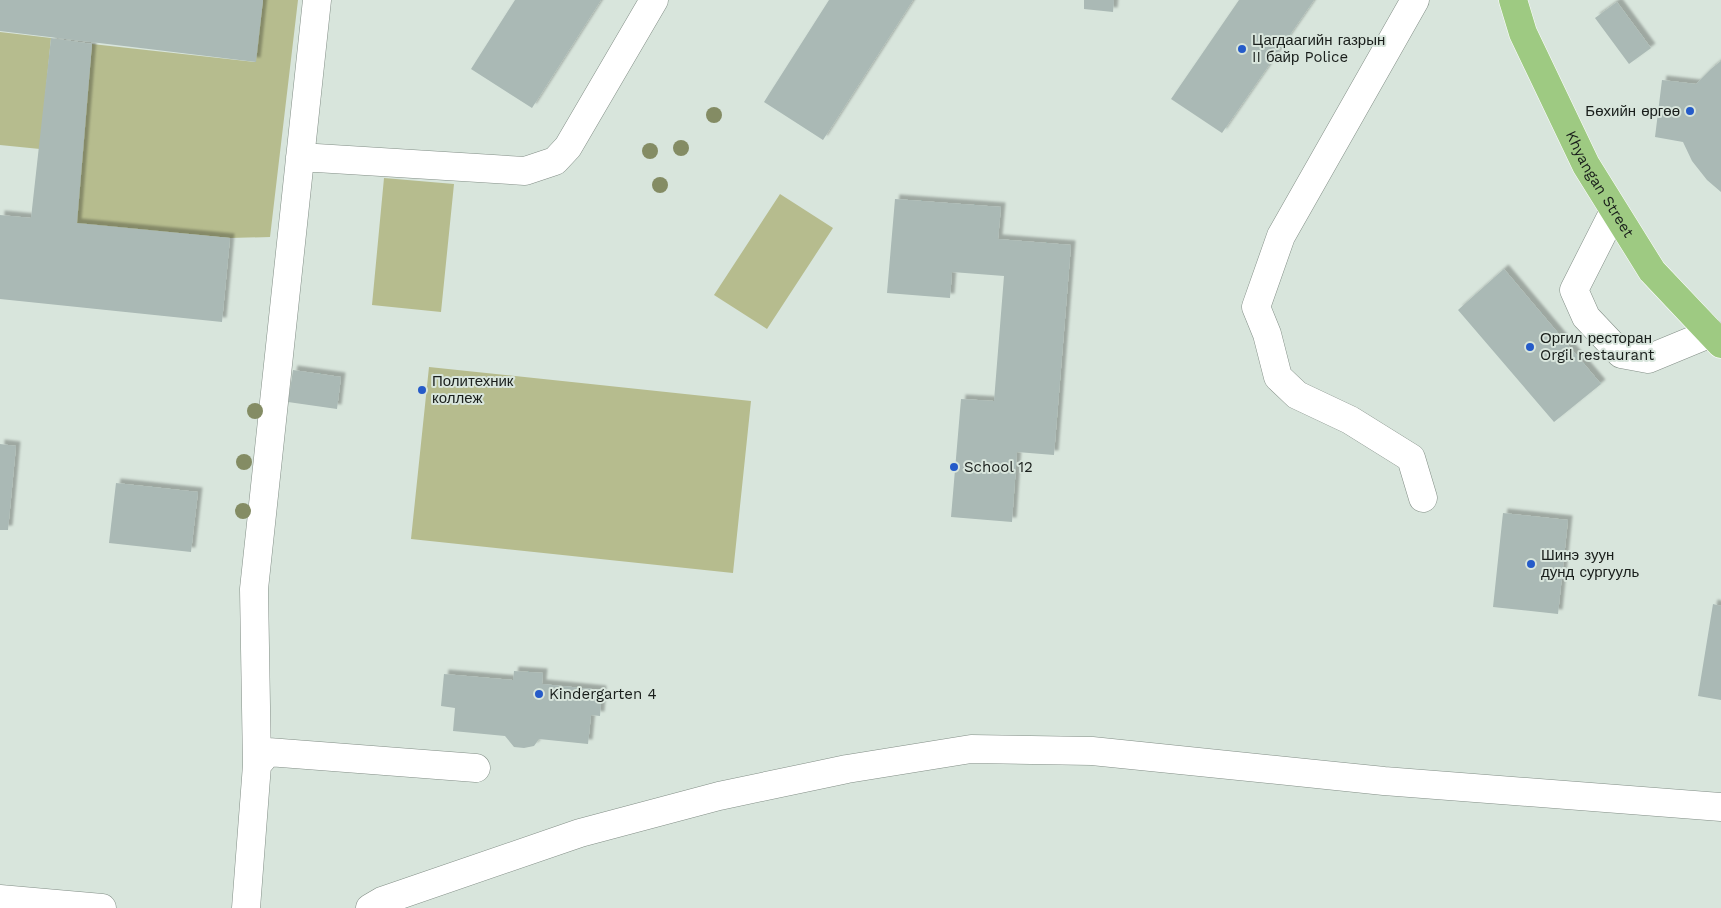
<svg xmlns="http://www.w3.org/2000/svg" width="1721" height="908" font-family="'Work Sans',sans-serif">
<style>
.green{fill:#b6bc8e}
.building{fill:#aab9b5;filter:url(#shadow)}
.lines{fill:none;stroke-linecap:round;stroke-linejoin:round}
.minor-casing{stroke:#828e86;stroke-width:29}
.major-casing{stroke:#fff;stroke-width:29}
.minor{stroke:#fff;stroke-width:28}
.major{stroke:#9eca82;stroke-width:28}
.tree{fill:#848c64}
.poi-dot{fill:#255bc9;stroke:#d8e5dc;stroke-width:2}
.labels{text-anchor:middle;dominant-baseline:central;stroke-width:4;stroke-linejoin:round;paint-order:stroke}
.poi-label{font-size:15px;fill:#191e1b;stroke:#d8e5dc;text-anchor:start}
.street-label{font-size:15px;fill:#191e1b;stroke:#d8e5dc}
</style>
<defs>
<filter id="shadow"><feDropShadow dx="4.5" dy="-4.5" stdDeviation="1" flood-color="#0004"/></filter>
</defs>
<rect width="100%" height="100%" fill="#d8e5dc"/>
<path class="green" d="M263,0H298L270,237L230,238L75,224L92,44L255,62Z
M0,32L51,38L40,149L0,145Z
M384,178L454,184L441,312L372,305Z
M780,194L833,228L767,329L714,295Z
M429,367L751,401L733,573L411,539Z"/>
<path class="building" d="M0,0H263L256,62L0,31Z
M515,0H601L532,108L471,69Z
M829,0H913L823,140L764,102Z
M1084,0H1114L1113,12L1084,9Z
M1239,0H1314L1222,133L1171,99Z
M1617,2L1651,48L1629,64L1595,18Z
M51,38L92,44L77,223L230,238L222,322L0,299V215L31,218Z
M1721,61V192L1707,180L1692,161L1683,142L1655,137L1662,80L1696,84L1711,69Z
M895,199L1001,207L998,239L1071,245L1054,455L1017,452L1012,522L951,517L961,399L994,401L1004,276L952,272L950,298L887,293Z
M1504,269L1601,384L1554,422L1458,310Z
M293,370L341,377L337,409L288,402Z
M0,444L16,446L8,530H0Z
M116,483L198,492L191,552L109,543Z
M1503,513L1568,520L1558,614L1493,607Z
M1713,604L1721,606V700L1698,696Z
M514,671L543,673L542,684L602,690L600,716L591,715L588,744L539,739L534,746L524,748L514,747L505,736L453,731L455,708L441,706L444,674L513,680Z"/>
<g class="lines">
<defs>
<path id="minor" d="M1415,0L1281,236L1256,307L1267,334L1278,377L1297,395L1350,420L1411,458L1423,498
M300,157L525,171L555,161L568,147L654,0
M1614,211L1574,290L1586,317L1621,354L1648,359L1711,333
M257,765L254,589L317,0
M0,899L102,908
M246,908L257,765L268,752L476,768
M370,908L382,901L580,833L719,796L847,769L971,749L1092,751L1384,781L1721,807"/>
<g id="major">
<path id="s1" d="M1513,0L1523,33L1586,165L1652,271L1721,344"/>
</g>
</defs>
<use href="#minor" class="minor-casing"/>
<use href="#major" class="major-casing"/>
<use href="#minor" class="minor"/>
<use href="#major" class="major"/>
</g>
<g class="tree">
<circle cx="714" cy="115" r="8"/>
<circle cx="681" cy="148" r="8"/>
<circle cx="650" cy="151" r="8"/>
<circle cx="660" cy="185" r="8"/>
<circle cx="255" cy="411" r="8"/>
<circle cx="244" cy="462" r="8"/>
<circle cx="243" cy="511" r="8"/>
</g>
<g class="poi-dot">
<circle cx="1242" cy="49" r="5"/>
<circle cx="1690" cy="111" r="5"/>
<circle cx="1530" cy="347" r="5"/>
<circle cx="422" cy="390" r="5"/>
<circle cx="954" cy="467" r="5"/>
<circle cx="1531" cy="564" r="5"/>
<circle cx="539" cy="694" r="5"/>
</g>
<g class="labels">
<g class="poi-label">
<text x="1252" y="40">Цагдаагийн газрын<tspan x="1252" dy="17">II байр Police</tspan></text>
<text x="1680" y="111" text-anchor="end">Бөхийн өргөө</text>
<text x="1540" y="338">Оргил ресторан<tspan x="1540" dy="17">Orgil restaurant</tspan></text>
<text x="432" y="381">Политехник<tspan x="432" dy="17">коллеж</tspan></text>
<text x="964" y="467">School 12</text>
<text x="1541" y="555">Шинэ зуун<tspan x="1541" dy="17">дунд сургууль</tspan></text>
<text x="549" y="694">Kindergarten 4</text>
</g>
<g class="street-label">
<text stroke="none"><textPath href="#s1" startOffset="204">Khyangan Street</textPath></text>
</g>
</g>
</svg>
